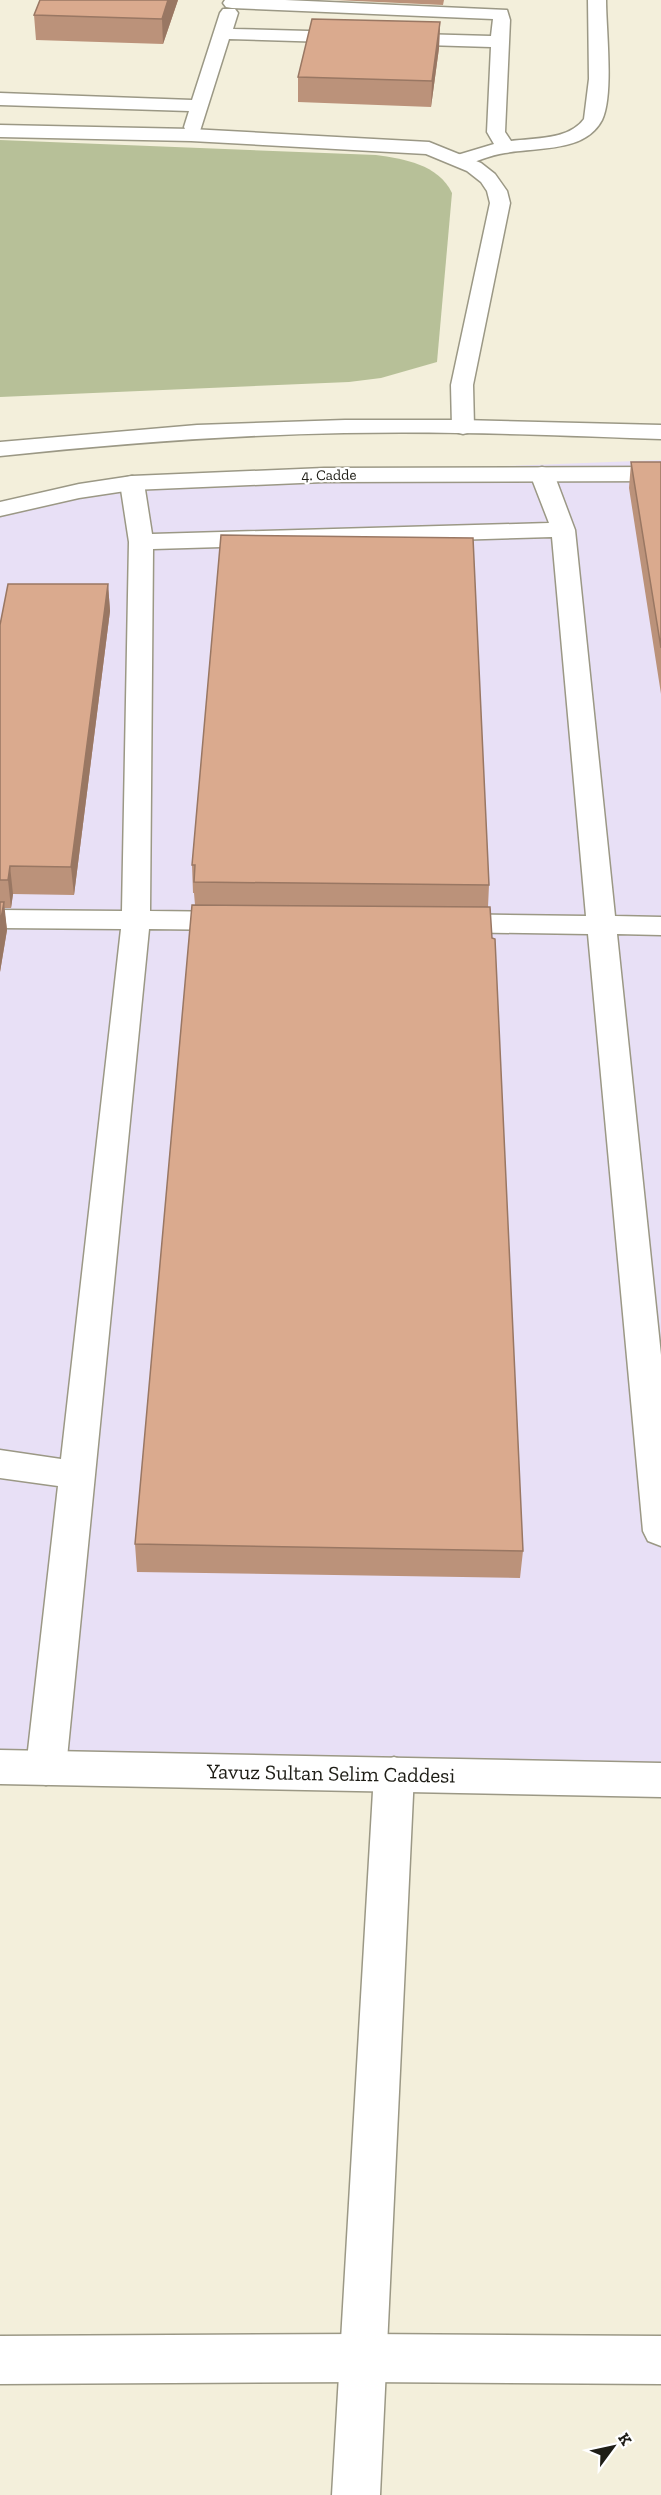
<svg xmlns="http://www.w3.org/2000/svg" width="661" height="2495" font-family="'Zilla Slab',serif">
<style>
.industrial{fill:#e8e0f6}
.green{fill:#b7c098}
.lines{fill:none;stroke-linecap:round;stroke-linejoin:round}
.service-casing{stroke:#9b9885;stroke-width:3}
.minor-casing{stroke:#9b9885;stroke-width:3}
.secondary-casing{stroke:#9b9885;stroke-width:3}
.service{fill:#fff;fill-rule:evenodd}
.minor{fill:#fff;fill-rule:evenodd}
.secondary{fill:#fff;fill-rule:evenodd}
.wall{fill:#bb927a}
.shaded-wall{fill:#997763}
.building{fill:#daaa8e;stroke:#997763;stroke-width:1.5}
.labels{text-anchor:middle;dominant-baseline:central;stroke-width:4.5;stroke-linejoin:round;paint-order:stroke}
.far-street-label{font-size:15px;fill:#1e1d16;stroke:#fff}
.near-street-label{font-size:21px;fill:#1e1d16;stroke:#fff}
</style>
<rect width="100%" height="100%" fill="#f3efdb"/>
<path class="industrial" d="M661,460V1764L0,1752V510L30,502L222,477Z"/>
<path class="green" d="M0,140L376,155C404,159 438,164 452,193L437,362L381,378L349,382L0,397Z"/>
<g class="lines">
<defs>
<path id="service" d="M225,0H285L507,10L510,20L505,132L511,141C534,138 569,140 584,119L589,79L588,0H606C606,29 614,95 602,120C585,153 536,147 505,153C490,155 476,162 461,166L454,164L451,160L454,156L494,144L487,132L491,47L229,39L200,131H186L184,127L189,111L0,105V93L192,100L220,13L223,9H235L238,13L233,29L491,36L493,19L232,8L226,7L223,3Z
M363,2334L661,2336V2384L363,2382L0,2384V2336Z"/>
<path id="minor" d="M0,125L191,129L429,142L481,163L495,174L507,191L510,203L473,385L474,427L471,432L463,434L455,432L452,427L451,385L490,203L487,191L481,182L467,171L426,154L191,141L0,137Z
M542,467L550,469L554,474L575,530L615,916L661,917V935L617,934L661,1355V1546L648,1541L643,1531L588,934L446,932L436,929L432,923L436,917L446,914L586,916L552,537L153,549L150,911L235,912L245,915L249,921L245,927L235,930L149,929L66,1768L60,1780L46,1785L32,1780L26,1768L58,1486L0,1478V1450L61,1459L121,929L0,928V910L122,911L129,542L120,483L124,478L132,476L140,478L144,483L152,534L549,523L530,474L534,469Z
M394,1757L408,1762L414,1774L380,2495H332L374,1774L380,1762Z"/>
<path id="secondary" d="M345,420H461L661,425V439C555,435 449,431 344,433C229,435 114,444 0,456V442L197,425Z
M661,467V481L324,482L132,490L79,498L0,516V502L79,484L132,476L324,468Z
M0,1750L661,1763V1797L0,1784Z"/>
</defs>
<use href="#service" class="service-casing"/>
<use href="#minor" class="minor-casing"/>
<use href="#secondary" class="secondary-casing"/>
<use href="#service" class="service"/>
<use href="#minor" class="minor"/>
<use href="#secondary" class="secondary"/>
</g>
<path class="wall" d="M40,0H178L163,44L36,40L34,15Z
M335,0H444L443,5Z
M440,22L439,48L431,107L298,102V77Z
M631,462H661V694L629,488Z
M108,584L110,611L74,895L13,894L11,908H4L7,930L0,972V625Z
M192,865L489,885L488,907L523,1551L520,1578L137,1572L135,1544L195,905L194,893H193Z"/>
<path class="shaded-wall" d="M168,0H178L163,44L162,19Z
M440,22L439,48L431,107L432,81Z
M108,584L110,611L74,895L71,867Z
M10,866L13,894L11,908L8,880Z
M4,902L7,930L0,972V924Z"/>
<path class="building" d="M40,0H168L162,19L34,15Z
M312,19L440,22L432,81L298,77Z
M631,462H661V648Z
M221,535L473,538L489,885L194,882L195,865H192Z
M8,584H108L71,867L10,866L8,880H0V625Z
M0,902H4L0,924Z
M192,905L490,907L492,938L495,939L523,1551L135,1544Z"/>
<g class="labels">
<g class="far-street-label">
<text transform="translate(329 475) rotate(-1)">4. Cadde</text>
</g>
<g class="near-street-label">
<text transform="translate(331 1773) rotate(1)">Yavuz Sultan Selim Caddesi</text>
</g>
</g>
<g transform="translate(613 2447) rotate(57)" stroke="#ffffff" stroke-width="4.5" paint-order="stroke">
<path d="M0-4.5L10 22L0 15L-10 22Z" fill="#1e1d16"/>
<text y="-9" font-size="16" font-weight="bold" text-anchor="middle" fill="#1e1d16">K</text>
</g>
</svg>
